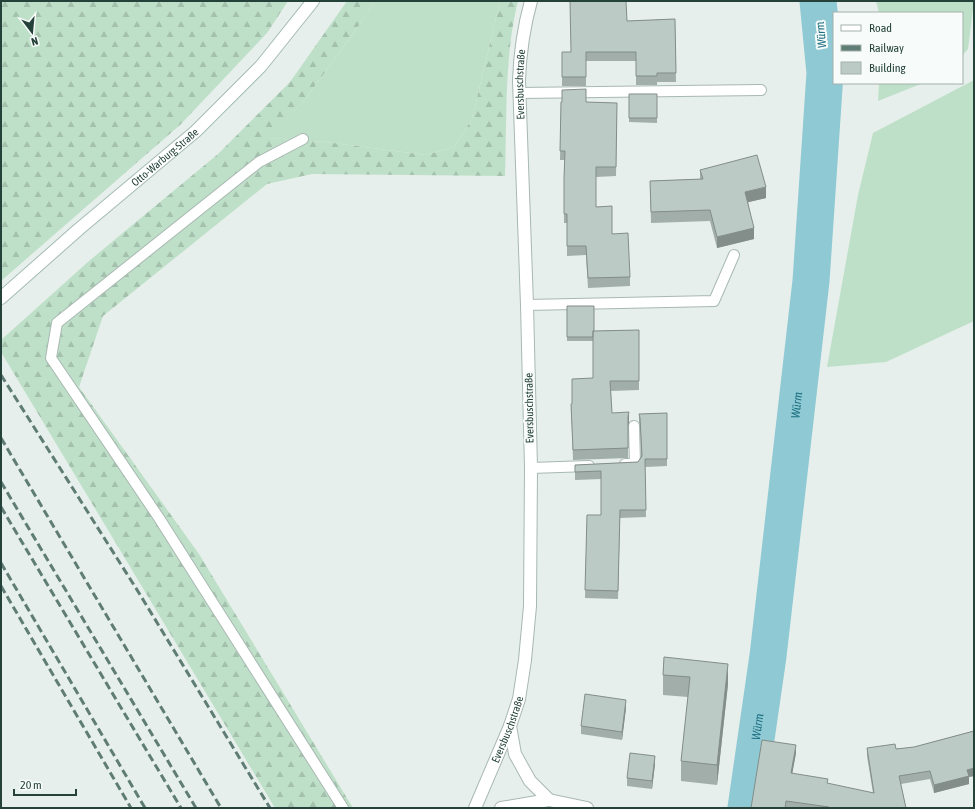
<svg xmlns="http://www.w3.org/2000/svg" width="975" height="809" font-family="'Asap Condensed',sans-serif">
<style>
.grass{fill:#bfe0c8}
.forest{fill:url(#forest-firs)}
.lines{fill:none;stroke-linecap:round;stroke-linejoin:round}
.river{stroke:#8ec9d4;stroke-width:37}
.service-casing{stroke:#a8b8b2;stroke-width:12}
.minor-casing{stroke:#a8b8b2;stroke-width:14}
.secondary-casing{stroke:#a4bbb3;stroke-width:14}
.service{stroke:#fff;stroke-width:10}
.minor{stroke:#fff;stroke-width:12}
.secondary{stroke:#fff;stroke-width:12}
.rail{stroke:#5f7d75;stroke-width:3;stroke-dasharray:8 4;stroke-linecap:butt}
.wall{fill:#a1aea9}
.shaded-wall{fill:#838d89}
.building{fill:#bbcac4;stroke:#838d89}
.labels{text-anchor:middle;dominant-baseline:central;stroke-width:4;stroke-linejoin:round;paint-order:stroke}
.street-label{font-size:11px;fill:#24423a;stroke:#f7fbf9}
.water-label{font-size:12px;font-style:italic;fill:#1c6f80;stroke:#f7fbf9}
</style>
<defs>
<pattern id="forest-firs" width="22" height="20" patternUnits="userSpaceOnUse"><rect width="22" height="20" fill="#bfe0c8"/><path d="M5 1l3.5 6h-7zM16 11l3.5 6h-7z" fill="#a4c1ad"/></pattern>
</defs>
<rect width="100%" height="100%" fill="#e6efeb"/>
<path class="grass" d="M374,1H500L472,119L454,147L426,155L326,142L267,138L304,101L362,21Z
M876,1H974L968,49L962,56V13H879Z
M974,80V321L886,362L827,367L858,195L873,133Z
M879,83H923L878,101Z"/>
<path class="forest" d="M1,1H288L267,33L180,125L1,281Z
M347,1H374L362,21L304,101L268,138L326,142L426,155L454,147L472,119L500,1H518C504,57 507,119 505,176L312,174L267,184L103,316L79,387L199,554L353,808H275L1,352V340L89,261L218,154L290,82Z"/>
<g class="lines">
<path class="river" id="s1" d="M746,808L768,656L811,281L825,73L818,1"/>
<defs>
<path id="service" d="M519,93L761,90
M303,139L259,162L57,323L51,358L159,518L343,808
M527,305L714,301L734,255
M625,464H635L634,426
M531,468L589,466"/>
<g id="minor">
<path d="M510,726L515,754L530,781L549,800"/>
<path id="s2" d="M475,808L510,726L519,699L525,660L530,606L531,468L527,305L519,80C520,54 524,26 531,1"/>
<path d="M501,808L549,800L587,808"/>
</g>
<g id="secondary">
<path id="s3" d="M1,298L79,229L196,131L261,66L313,1"/>
</g>
</defs>
<use href="#service" class="service-casing"/>
<use href="#minor" class="minor-casing"/>
<use href="#secondary" class="secondary-casing"/>
<use href="#service" class="service"/>
<use href="#minor" class="minor"/>
<use href="#secondary" class="secondary"/>
<path class="rail" d="M1,375L139,593L270,808
M1,438L221,808
M1,482L196,808
M1,507L181,808
M1,563L145,808
M1,586L131,808"/>
</g>
<path class="wall" d="M675,19L676,82H657V85H636V61H586V86H562V52H570L627,21Z
M629,94H657V123L629,122Z
M561,102L617,103L616,176L596,177V207L612,234L630,277V286L588,288L586,255L567,256V223H564V178L565,160H560Z
M700,170L766,198L748,202L754,239L717,248L710,221L651,223L650,181L700,179Z
M567,306L594,331L639,330V390L611,391L612,413L629,422L628,426V458L573,460L571,404H572L593,378V341H567Z
M667,413V466L645,467L646,517L620,518L618,599L585,598L587,515H601V479L575,480V465L638,462L641,456L640,426L639,422V414Z
M664,657L728,684L717,785L681,781V761L688,697L663,695V675Z
M626,708L622,740L581,734V726Z
M973,724H974V776L969,777V784L934,793L930,779L901,784L906,808H751L796,753L792,773L828,784L873,793L867,756V748L896,749L914,747L973,731Z
M655,764L652,789L627,786V778Z"/>
<path class="shaded-wall" d="M766,187V198L745,203V192Z
M754,228V239L717,248V237Z
M629,412V422L628,426V416Z
M728,664V684L717,785V765Z
M626,700V708L622,740V732Z
M796,745V753L791,781V773Z
M655,756V764L652,789V781Z
M974,768V776L969,777V784L934,793V785L967,770Z"/>
<path class="building" d="M570,1H626L627,21L675,19L676,73H657V76H636V52H586V77H562V52H571Z
M586,89V102L617,103L616,167H596V207L612,206V234L628,233L630,277L588,278L586,246H567V214H564V178L565,151H560L561,102H562V90Z
M629,94H657V118H629Z
M757,155L766,187L745,192L754,228L717,237L710,210L651,212L650,181L703,179L700,170Z
M567,306H594V331H593V337H567Z
M639,330V381H610L612,413L629,412L628,416V448L573,450L571,404H572V379L593,378V331Z
M667,413V459H645L646,510H620L618,591L585,590L587,515H601V471L575,472V465L638,462L642,456L640,418L639,414Z
M664,657L728,664L717,765L681,761L690,677L663,675Z
M585,694L626,700L622,732L581,726Z
M974,731V768L967,770L969,776L934,785L930,771L899,776L906,808H829V807L786,801L785,808H751L762,740L796,745L791,773L828,779L827,783L874,793L867,748L895,744L896,749L914,747Z
M630,753L655,756L652,781L627,778Z"/>
<g class="labels">
<g class="street-label">
<text stroke="none"><textPath href="#s2" startOffset="733">Eversbuschstraße</textPath></text>
<text stroke="none"><textPath href="#s3" startOffset="216">Otto-Warburg-Straße</textPath></text>
<text transform="translate(529 408) rotate(-91)">Eversbuschstraße</text>
<text stroke="none"><textPath href="#s2" startOffset="85">Eversbuschstraße</textPath></text>
</g>
<g class="water-label">
<text transform="translate(821 35) rotate(-95)">Würm</text>
<text stroke="none"><textPath href="#s1" startOffset="406">Würm</textPath></text>
<text stroke="none"><textPath href="#s1" startOffset="82">Würm</textPath></text>
</g>
</g>
<rect width="975" height="809" fill="none" stroke="#24423a" stroke-width="4"/>
<rect x="833" y="12" width="130" height="72" fill="#f7fbf9" stroke="#a3b1ad"/>
<rect x="841" y="25" width="20" height="6" fill="#ffffff" stroke="#a3b1ad"/>
<text x="869" y="32" font-size="12" fill="#24423a">Road</text>
<rect x="841" y="45" width="20" height="6" fill="#5f7d75" stroke="#a3b1ad"/>
<text x="869" y="52" font-size="12" fill="#24423a">Railway</text>
<rect x="841" y="62" width="20" height="12" fill="#bbcac4" stroke="#a3b1ad"/>
<text x="869" y="72" font-size="12" fill="#24423a">Building</text>
<g transform="translate(32 32) rotate(164)" stroke="#f7fbf9" stroke-width="3" paint-order="stroke">
<path d="M0-3L7 15L0 10L-7 15Z" fill="#24423a"/>
<text y="-6" font-size="11" font-weight="bold" text-anchor="middle" fill="#24423a">N</text>
</g>
<path d="M14 789v6h62v-6" fill="none" stroke="#24423a" stroke-width="2"/>
<text x="20" y="789" font-size="12" fill="#24423a" stroke="#f7fbf9" stroke-width="3" paint-order="stroke">20 m</text>
</svg>
